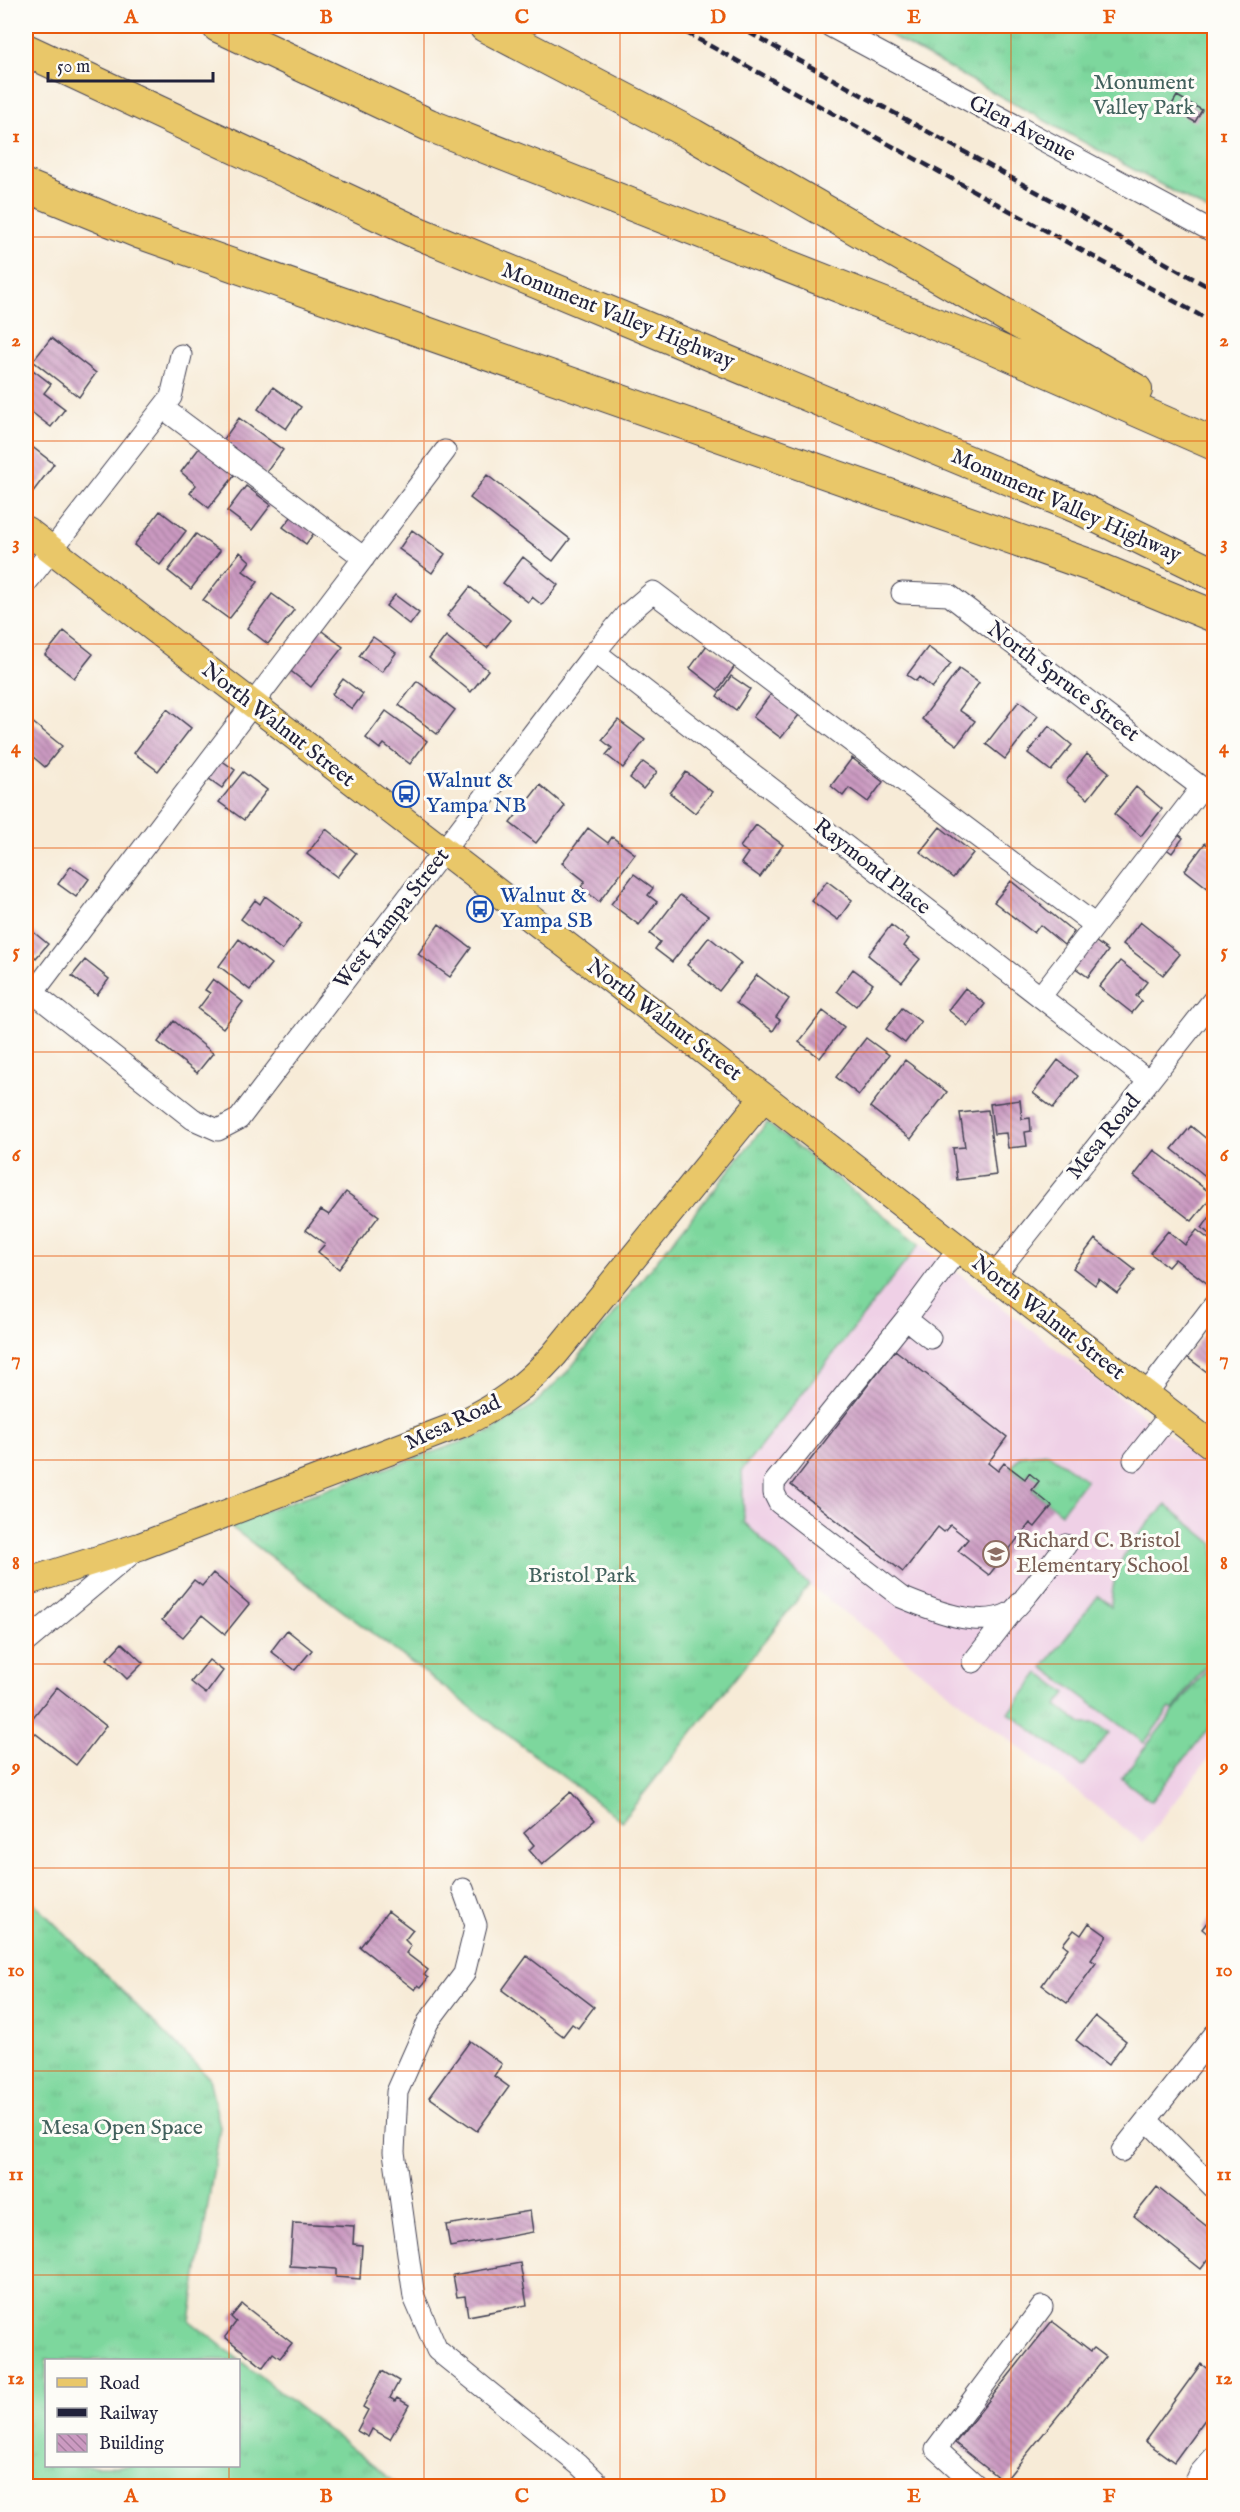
<svg xmlns="http://www.w3.org/2000/svg" width="1240" height="2512" font-family="'IM FELL English',serif">
<style>
.built{fill:#efd0e6}
.grass{fill:url(#grass-tufts);stroke:#507c6c;stroke-width:1.5;fill-rule:evenodd}
.pitch{fill:#7dd79d;stroke:#507c6c;stroke-width:1.5}
.building{fill:url(#building-back-hatch)}
.lines{fill:none;stroke-linecap:round;stroke-linejoin:round}
.minor-casing{stroke:#424052;stroke-width:23}
.major-casing{stroke:#424052;stroke-width:29}
.highway-casing{stroke:#424052;stroke-width:34}
.minor{stroke:#fff;stroke-width:21}
.major{stroke:#e9c769;stroke-width:27}
.highway{stroke:#e9c769;stroke-width:32}
.rail{stroke:#22223b;stroke-width:4.5;stroke-dasharray:9 4.5;stroke-linecap:butt}
.grid{fill:none;stroke:#e8590c;stroke-width:1.5;stroke-opacity:0.55}
.labels{text-anchor:middle;dominant-baseline:central;stroke-width:6;stroke-linejoin:round;paint-order:stroke}
.park-label{font-size:22px;fill:#42615d;stroke:#fdfcf7}
.street-label{font-size:22px;fill:#22223b;stroke:#fdfcf7}
.transit-label{font-size:22px;fill:#164399;stroke:#fdfcf7;text-anchor:start}
.education-label{font-size:22px;fill:#785e54;stroke:#fdfcf7;text-anchor:start}
.neatline{fill:none;stroke:#e8590c;stroke-width:2}
.grid-label{font-size:20px;text-anchor:middle;font-weight:bold;fill:#e8590c}
</style>
<defs>
<pattern id="grass-tufts" width="24" height="20" patternUnits="userSpaceOnUse" patternTransform="scale(1.5)"><rect width="24" height="20" fill="#7dd79d"/><path d="M3 7l-1-3M5 7V3M7 7l1-3M15 17l-1-3M17 17v-4M19 17l1-3" fill="none" stroke="#6cb888"/></pattern>
<pattern id="building-back-hatch" width="6" height="6" patternUnits="userSpaceOnUse" patternTransform="scale(1.5)"><rect width="6" height="6" fill="#cb9ac1"/><path d="M-1 5l2 2M0 0l6 6M5-1l2 2" fill="none" stroke="#a47d9e"/></pattern>
</defs>
<rect width="100%" height="100%" fill="#fdfcf7"/>
<filter id="ink" filterUnits="userSpaceOnUse"><feTurbulence type="fractalNoise" baseFrequency=".0167" numOctaves="2"/><feDisplacementMap in="SourceGraphic" scale="12" xChannelSelector="R" yChannelSelector="G"/><feConvolveMatrix kernelMatrix="1 2 1 2 8 2 1 2 1" color-interpolation-filters="sRGB"/></filter>
<filter id="wash" filterUnits="userSpaceOnUse"><feTurbulence type="fractalNoise" baseFrequency=".008" numOctaves="4" result="noise"/><feDisplacementMap in="SourceGraphic" scale="24" xChannelSelector="R" yChannelSelector="G"/><feGaussianBlur stdDeviation="1.35" result="paint"/><feColorMatrix in="noise" values="0 0 0 0 0 0 0 0 0 0 0 0 0 0 0 0 0 1.4 0 .05"/><feComposite in="paint" operator="in"/></filter>
<g filter="url(#wash)">
<rect width="100%" height="100%" fill="#f7ebd7"/>
<path class="built" d="M920,1244L1214,1470V1751L1143,1843L809,1585L744,1522L742,1470Z"/>
<path class="grass" d="M873,26H1214V214Z
M767,1123L920,1244L742,1470L744,1522L809,1585L622,1821L227,1524L490,1432L532,1406L568,1371Z
M1047,1453L1086,1480L1061,1513L1032,1490L1039,1481L1029,1473L1025,1479L1011,1468L1020,1456Z
M1214,1660V1722L1151,1801L1121,1778Z
M1039,1673L1066,1693L1057,1705L1082,1724H1095L1109,1733L1082,1767L1009,1713Z
M26,1895L209,2078L220,2127L190,2321L399,2486H26ZM238,2360V2466H46V2360Z"/>
<path class="pitch" d="M1166,1505L1214,1544V1654L1173,1710L1170,1708L1144,1743L1043,1667L1098,1596L1111,1606C1113,1558 1134,1538 1166,1505Z"/>
<g id="blocks">
<path class="building" d="M1177,96L1202,110L1195,122L1170,108Z
M51,338L96,373L79,397L33,361Z
M33,370L51,384L44,393L65,409L51,427L26,408V379Z
M273,387L301,407L286,429L258,409Z
M239,418L283,450L265,474L221,443Z
M26,442L54,464L32,493L26,488Z
M200,447L235,475L209,508L190,493L196,485L181,472Z
M487,475L570,539L553,561L470,498Z
M246,486L271,505L252,530L227,511Z
M160,511L186,531L160,565L134,545Z
M292,516L314,533L306,544L283,527Z
M412,530L445,554L432,573L399,549Z
M196,534L220,551L191,589L168,571Z
M240,552L250,561L243,571L258,582L229,619L203,600Z
M523,557L558,585L542,605L532,597L528,602L503,583Z
M470,587L510,620L487,648L447,616Z
M272,594L294,610L268,644L247,628Z
M395,595L419,613L410,625L386,606Z
M318,628L343,647L311,687L287,668Z
M64,631L93,654L74,678L45,655Z
M446,636L488,670L471,692L429,658Z
M373,637L396,653L382,672L359,656Z
M707,645L735,666L718,690L690,668Z
M928,647L951,664L932,688L919,677L916,681L907,675Z
M959,669L979,683L959,710L975,721L957,745L922,719Z
M731,676L750,689L736,710L717,696Z
M343,679L363,694L352,709L332,694Z
M417,681L455,710L437,734L399,705Z
M771,694L799,715L781,738L753,717Z
M1019,701L1038,716L1005,759L986,744Z
M167,709L191,728L158,771L134,753Z
M386,711L427,741L410,764L384,744L380,749L366,738Z
M26,717L62,746L45,767L26,751Z
M618,720L645,740L623,768L606,755L612,748L602,740Z
M1049,726L1072,745L1051,771L1028,753Z
M1087,754L1109,772L1088,799L1066,781Z
M218,758L235,770L222,788L205,776Z
M852,758L883,782L868,802L849,788L843,796L831,786Z
M643,762L657,772L643,789L630,778Z
M243,772L267,790L244,820L219,802Z
M686,772L712,792L695,813L670,793Z
M540,785L565,806L536,843L510,823Z
M1136,787L1162,809L1141,836L1114,814Z
M756,825L783,845L760,877L741,863L748,853L740,847Z
M940,827L973,853L953,878L920,852Z
M588,828L608,843L612,837L635,854L599,902L581,887L585,881L562,863Z
M326,829L356,853L337,877L307,854Z
M1172,829L1183,838L1172,853L1161,845Z
M1205,843L1214,850V893L1185,870Z
M71,866L89,879L76,897L58,884Z
M634,874L653,888L648,895L657,902L639,925L611,904Z
M827,881L852,900L838,920L812,901Z
M1011,881L1074,932L1064,945L1040,925L1034,933L994,902Z
M680,895L708,916L672,962L655,949L660,942L650,934Z
M265,896L302,923L282,950L241,919L255,900L260,904Z
M1140,922L1180,954L1163,975L1123,944Z
M439,924L471,948L450,977L418,954Z
M891,925L909,939L904,946L920,959L902,982L868,955Z
M26,926L48,944L36,958L26,949Z
M709,937L741,963L719,991L687,965Z
M1091,938L1108,951L1088,977L1070,964Z
M239,939L271,964L250,990L219,966Z
M85,960L109,979L97,995L72,976Z
M1120,961L1147,982L1136,996L1142,1001L1132,1013L1099,987Z
M853,969L873,984L856,1006L837,991Z
M757,975L789,999L776,1017L780,1020L773,1031L736,1003Z
M213,979L243,1002L223,1028L198,1009L210,993L205,990Z
M965,988L985,1004L968,1026L948,1010Z
M902,1008L921,1022L905,1043L886,1029Z
M823,1011L844,1027L820,1058L799,1042Z
M174,1021L213,1053L197,1073L158,1042Z
M866,1038L889,1055L859,1095L836,1077Z
M905,1060L947,1092L911,1139L870,1107Z
M1058,1060L1078,1076L1053,1108L1033,1093Z
M1020,1100L1022,1119L1030,1118L1031,1131L1025,1132L1027,1146L1008,1148L1006,1133L994,1134L990,1104Z
M988,1110L996,1175L957,1180L953,1148L965,1147L960,1113Z
M1191,1126L1214,1145V1183L1172,1149Z
M1154,1150L1213,1195L1192,1221L1134,1176Z
M346,1192L379,1216L339,1269L318,1252L325,1244L306,1230L321,1210L329,1215Z
M1214,1211V1238L1202,1228Z
M1197,1230L1214,1243V1284L1212,1287L1175,1259L1168,1267L1150,1253L1168,1231L1185,1245Z
M1095,1239L1135,1270L1117,1293L1099,1279L1095,1285L1073,1268Z
M1210,1325L1214,1328V1370L1211,1375L1187,1357Z
M895,1350L1007,1437L988,1463L998,1471L1004,1463L1025,1479L1029,1473L1039,1481L1032,1490L1052,1506L1035,1527L1030,1523L989,1575L958,1551L968,1539L950,1525L944,1532L938,1527L903,1572L791,1485Z
M213,1573L249,1604L225,1634L202,1615L183,1637L162,1620L194,1580L202,1586Z
M287,1630L312,1650L295,1670L271,1651Z
M122,1643L143,1663L127,1679L107,1659Z
M209,1660L223,1671L206,1694L191,1682Z
M57,1687L106,1726L76,1765L26,1726Z
M571,1792L595,1820L542,1865L529,1850L534,1845L524,1833Z
M388,1911L413,1930L405,1940L411,1946L406,1953L428,1970L424,1975L428,1978L421,1987L418,1985L415,1990L360,1947Z
M1214,1913V1939L1202,1929Z
M1089,1923L1107,1936L1091,1960L1096,1963L1067,2003L1042,1985L1068,1948L1063,1944L1074,1930L1081,1935Z
M527,1956L594,2007L578,2028L572,2024L563,2036L502,1990Z
M1095,2016L1126,2041L1108,2065L1076,2040Z
M470,2041L502,2064L494,2076L509,2087L477,2131L429,2097Z
M1157,2187L1214,2232V2252L1201,2269L1134,2216Z
M530,2211L533,2232L450,2247L446,2225Z
M293,2223L354,2226L353,2244L362,2245L360,2279L336,2277V2269L290,2266Z
M520,2263L527,2305L468,2316L465,2296L457,2297L453,2275Z
M242,2304L292,2343L280,2358L273,2353L263,2367L225,2337L236,2322L231,2317Z
M1052,2321L1091,2351L1094,2348L1106,2357L1004,2482L955,2443Z
M1201,2364L1214,2374V2407L1174,2462L1145,2441Z
M382,2371L399,2381L390,2398L395,2401L397,2398L409,2405L390,2439L372,2429L368,2437L357,2431L368,2410L363,2407Z"/>
</g>
</g>
<g filter="url(#ink)">
<use href="#blocks" fill-opacity="0" stroke="#424052" stroke-width="1.5"/>
<g class="lines">
<defs>
<path id="minor" d="M830,26L1214,232
M163,408L364,558
M26,583L171,397L181,355
M902,593L949,595L1214,797
M595,652L1149,1081
M26,987L193,1119L218,1130L239,1119L595,652L625,616L653,592L1095,925
M33,993L445,451
M1040,997L1202,787
M994,1276L1214,999
M906,1319L774,1483V1493L779,1503L901,1597C930,1609 979,1630 1010,1613C1019,1608 1056,1557 1066,1545
M930,1338L906,1319L958,1249
M1146,1394L1214,1305
M1134,1460L1171,1413
M26,1642L136,1550
M973,1662L1011,1613
M463,1889L476,1925L464,1974L428,2022L397,2092L394,2152L414,2297L437,2350L578,2464L601,2486
M1147,2120L1214,2188
M1122,2151L1214,2035
M977,2486L936,2449L1042,2307
M1194,2486L1200,2473L1214,2457"/>
<path id="major" d="M26,530L764,1097L1214,1447
M26,1582L141,1546L461,1424C500,1405 525,1387 554,1355L764,1097"/>
<path id="highway" d="M218,26L429,125L981,342L1214,444
M485,26L693,135L1136,390
M26,50L411,230L1077,507L1214,574
M26,186L141,233L1095,567L1214,616"/>
</defs>
<use href="#minor" class="minor-casing"/>
<use href="#major" class="major-casing"/>
<use href="#highway" class="highway-casing"/>
<use href="#minor" class="minor"/>
<use href="#major" class="major"/>
<use href="#highway" class="highway"/>
<path class="rail" d="M674,26L1214,323
M737,26L1214,290"/>
</g>
</g>
<path class="grid" d="M229,26V2360M424,26V2486M620,26V2486M816,26V2486M1011,26V2486M26,237H1214M26,441H1214M26,644H1214M26,848H1214M26,1052H1214M26,1256H1214M26,1460H1214M26,1664H1214M26,1868H1214M26,2071H1214M26,2275H1214M229,2466V2486"/>
<defs>
<symbol id="bus-ring" viewBox="-11 -11 22 22"><circle r="9.5" fill="#fdfcf7" stroke="#1a4fb4" stroke-width="1.5"/><path d="M-5-6H5V4H4V6H2V4H-2V6H-4V4H-5ZM-3.5-4V0h7V-4ZM-3.5 1.2v1.5H-2V1.2ZM2 1.2v1.5H3.5V1.2Z" fill="#1a4fb4"/></symbol>
<symbol id="school-ring" viewBox="-11 -11 22 22"><circle r="9.5" fill="#fdfcf7" stroke="#8d6e63" stroke-width="1.5"/><path d="M0-5L7-2L0 1L-7-2ZM-4 1L0 2.5L4 1V4Q0 6-4 4Z" fill="#8d6e63"/></symbol>
</defs>
<g fill-rule="evenodd">
<use href="#bus-ring" x="391" y="779" width="30" height="30"/>
<use href="#bus-ring" x="465" y="894" width="30" height="30"/>
<use href="#school-ring" x="981" y="1539" width="30" height="30"/>
</g>
<g class="labels">
<g class="park-label">
<text x="1144" y="83">Monument<tspan x="1144" dy="25">Valley Park</tspan></text>
<text x="582" y="1576">Bristol Park</text>
<text x="122" y="2128">Mesa Open Space</text>
</g>
<g class="street-label">
<text transform="translate(1022 129) rotate(28)">Glen Avenue</text>
<text transform="translate(618 316) rotate(22)">Monument Valley Highway</text>
<text transform="translate(1066 506) rotate(24)">Monument Valley Highway</text>
<text transform="translate(1063 682) rotate(37)">North Spruce Street</text>
<text transform="translate(278 725) rotate(38)">North Walnut Street</text>
<text transform="translate(872 867) rotate(38)">Raymond Place</text>
<text transform="translate(392 919) rotate(-52)">West Yampa Street</text>
<text transform="translate(664 1020) rotate(37)">North Walnut Street</text>
<text transform="translate(1104 1137) rotate(-51)">Mesa Road</text>
<text transform="translate(1048 1318) rotate(38)">North Walnut Street</text>
<text transform="translate(453 1423) rotate(-25)">Mesa Road</text>
</g>
<g class="transit-label">
<text x="426" y="781">Walnut &amp;<tspan x="426" dy="25">Yampa NB</tspan></text>
<text x="500" y="896">Walnut &amp;<tspan x="500" dy="25">Yampa SB</tspan></text>
</g>
<g class="education-label">
<text x="1016" y="1541">Richard C. Bristol<tspan x="1016" dy="25">Elementary School</tspan></text>
</g>
</g>
<rect width="1240" height="2512" fill="none" stroke="#fdfcf7" stroke-width="66"/>
<rect x="45" y="2359" width="195" height="108" fill="#fdfcf7" stroke="#a5a5ac" stroke-width="1.5"/>
<rect x="57" y="2378" width="30" height="9" fill="#e9c769" stroke="#a5a5ac" stroke-width="1.5"/>
<text x="99" y="2389" font-size="18" fill="#22223b">Road</text>
<rect x="57" y="2408" width="30" height="9" fill="#22223b" stroke="#a5a5ac" stroke-width="1.5"/>
<text x="99" y="2419" font-size="18" fill="#22223b">Railway</text>
<rect x="57" y="2434" width="30" height="18" fill="url(#building-back-hatch)" stroke="#a5a5ac" stroke-width="1.5"/>
<text x="99" y="2449" font-size="18" fill="#22223b">Building</text>
<path d="M48 72v9h165v-9" fill="none" stroke="#22223b" stroke-width="3"/>
<text x="57" y="72" font-size="18" fill="#22223b" stroke="#fdfcf7" stroke-width="4.5" paint-order="stroke">50 m</text>
<rect x="33" y="33" width="1174" height="2446" class="neatline"/>
<g class="grid-label">
<text x="131" y="23">A</text>
<text x="326" y="23">B</text>
<text x="522" y="23">C</text>
<text x="718" y="23">D</text>
<text x="914" y="23">E</text>
<text x="1109" y="23">F</text>
<text x="16" y="142">1</text>
<text x="1224" y="142">1</text>
<text x="16" y="346">2</text>
<text x="1224" y="346">2</text>
<text x="16" y="549">3</text>
<text x="1224" y="549">3</text>
<text x="16" y="753">4</text>
<text x="1224" y="753">4</text>
<text x="16" y="957">5</text>
<text x="1224" y="957">5</text>
<text x="16" y="1161">6</text>
<text x="1224" y="1161">6</text>
<text x="16" y="1365">7</text>
<text x="1224" y="1365">7</text>
<text x="16" y="1569">8</text>
<text x="1224" y="1569">8</text>
<text x="16" y="1772">9</text>
<text x="1224" y="1772">9</text>
<text x="16" y="1976">10</text>
<text x="1224" y="1976">10</text>
<text x="16" y="2180">11</text>
<text x="1224" y="2180">11</text>
<text x="16" y="2384">12</text>
<text x="1224" y="2384">12</text>
<text x="131" y="2502">A</text>
<text x="326" y="2502">B</text>
<text x="522" y="2502">C</text>
<text x="718" y="2502">D</text>
<text x="914" y="2502">E</text>
<text x="1109" y="2502">F</text>
</g>
</svg>
